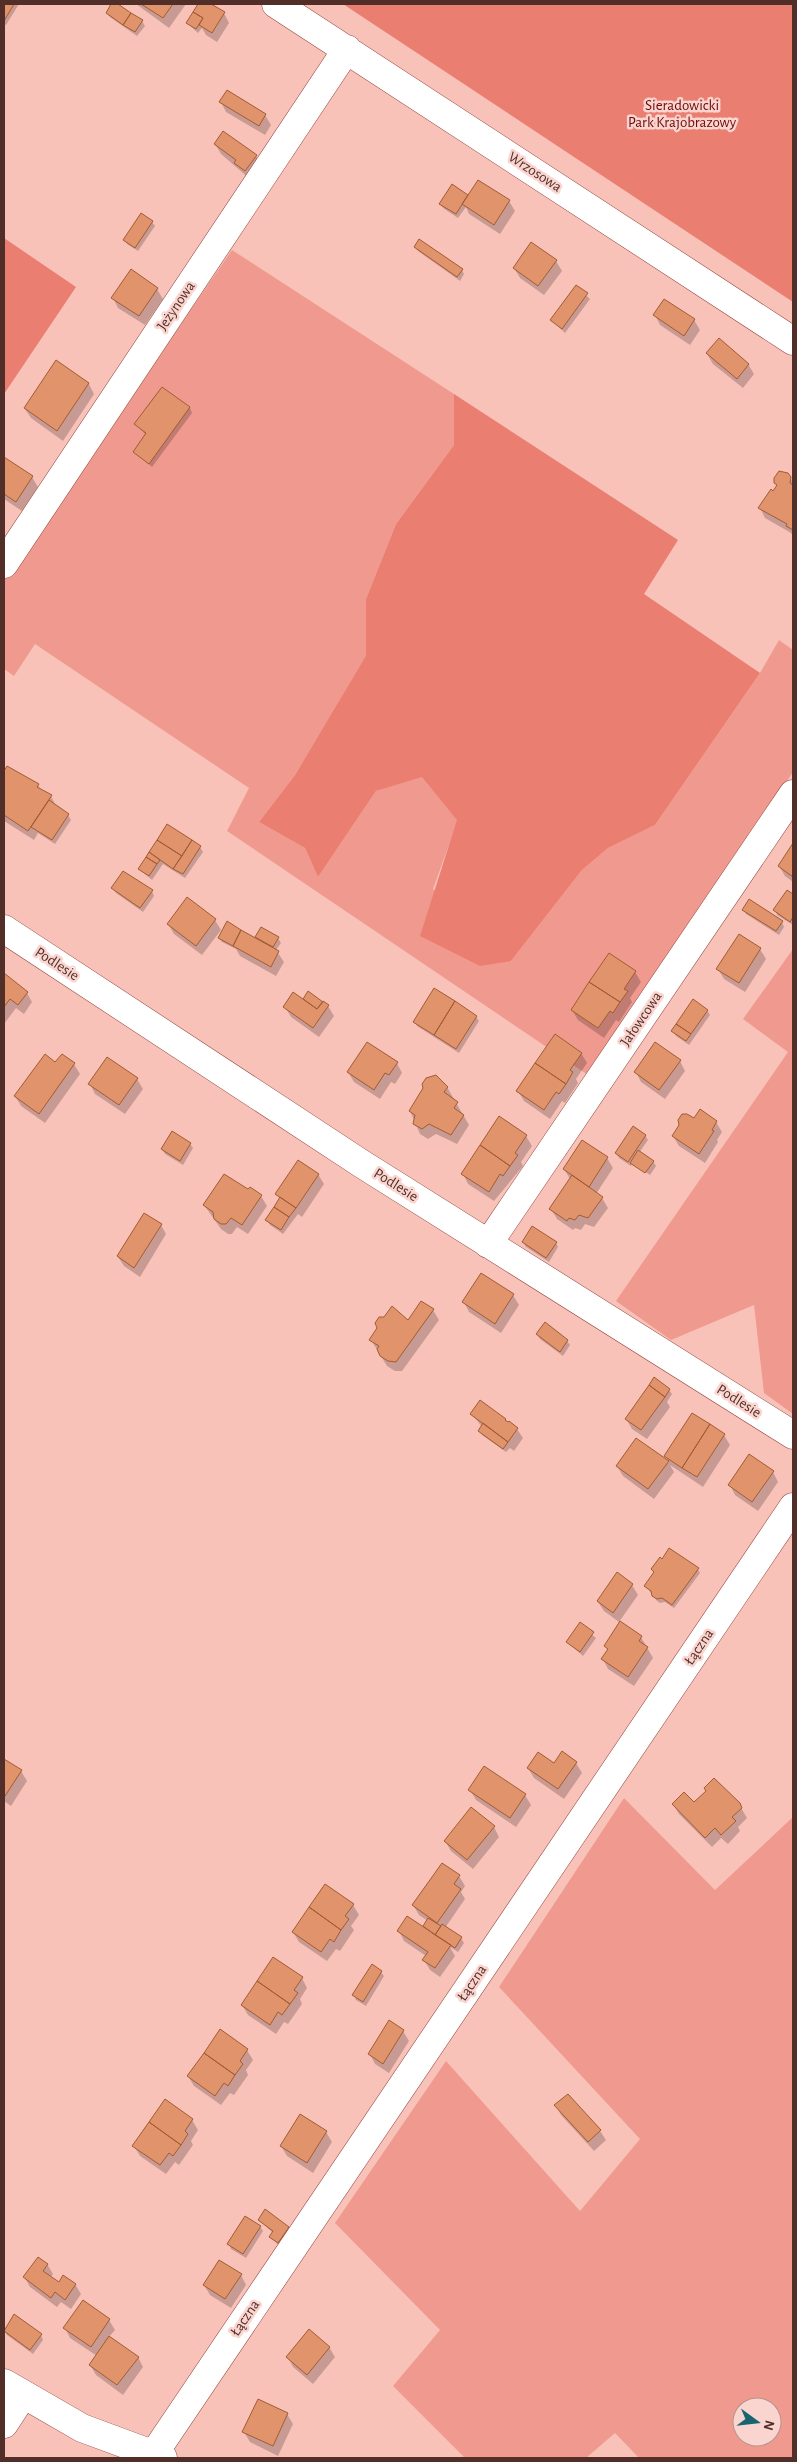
<svg xmlns="http://www.w3.org/2000/svg" width="797" height="2462" font-family="'Alegreya Sans',sans-serif">
<style>
.green{fill:#f09a8f;fill-rule:evenodd}
.forest{fill:#e97e71}
.shadow{fill:#0003}
.building{fill:#e1946c;stroke:#a25b33}
.lines{fill:none;stroke-linecap:round;stroke-linejoin:round}
.minor-casing{stroke:#93443c;stroke-width:29}
.tertiary-casing{stroke:#93443c;stroke-width:29}
.minor{stroke:#fff;stroke-width:28}
.tertiary{stroke:#fff;stroke-width:28}
.labels{text-anchor:middle;dominant-baseline:central;stroke-width:5;stroke-linejoin:round;paint-order:stroke}
.park-label{font-size:15px;fill:#6d0908;stroke:#fad4ce}
.street-label{font-size:15px;fill:#522e29;stroke:#fad4ce}
</style>
<rect width="100%" height="100%" fill="#f9c2b9"/>
<path class="green" d="M232,250L454,394V445L396,524L366,599L367,656L295,775L259,822L305,848L318,877L376,791L422,776L458,820L433,889L511,961L582,870L608,848L655,825L760,673L779,640L793,650V772L591,1077L227,831L249,788L35,644L14,676L4,669V581Z
M793,949V1414L764,1393L754,1305L671,1340L616,1301L788,1052L743,1019Z
M624,1798L715,1890L793,1817V2458H639L615,2433L586,2458H465L393,2386L440,2330L335,2223L446,2061L580,2211L640,2139L499,1987ZM742,2407H772V2437H742Z"/>
<path class="forest" d="M343,4H793V302Z
M4,238L76,287L4,394Z
M454,394L678,540L644,594L760,673L655,825L608,848L582,870L511,961L480,966L420,936L457,820L422,777L376,791L318,877L305,848L259,822L295,775L366,656V599L396,524L454,445Z"/>
<path class="shadow" d="M4,4H19L6,25L4,24Z
M113,4L142,21L145,26L137,36L110,17L107,13Z
M136,4H186L169,28Z
M200,4H209L224,13L229,23L217,42L206,35L202,28L198,33L187,23Z
M221,102L265,115L271,125L265,135L226,112Z
M215,144L256,156L262,166L251,180L221,154Z
M469,197L509,201L515,211L500,234L469,214L466,207L458,218L443,208L441,204Z
M152,222L155,226L138,251L127,244L125,240Z
M415,247L462,270L464,274L460,281L418,251Z
M556,261L562,271L544,295L520,278L514,268Z
M131,271L157,289L163,299L145,325L118,308L113,298Z
M576,286L590,299L565,333L551,320Z
M655,315L694,320L700,330L690,345L660,325Z
M707,354L748,364L754,374L743,388L713,364Z
M57,362L89,384L94,394L63,441L31,418L25,409Z
M162,388L190,408L192,413L152,467L134,452L146,435L136,424Z
M4,458L32,477L38,487L22,511L4,499Z
M790,477L793,483V536L791,533L765,518L760,508L774,493L778,486L775,482Z
M7,768L38,785L41,790L51,796L56,806L68,815L71,820L55,844L38,833L34,840L4,821V773Z
M168,826L200,847L203,852L185,878L163,864L152,880L139,869Z
M793,845V882L785,876L779,866Z
M113,888L152,891L154,896L143,912L116,893Z
M787,891L793,895V925L777,915L775,910Z
M744,910L782,922L784,927L779,935L746,914Z
M215,920L221,930L202,955L174,934L168,924Z
M261,929L278,938L281,943L276,950L284,962L276,976L240,956L236,949L222,942L219,938L256,939Z
M739,936L760,949L766,959L745,992L724,979L718,969Z
M609,954L635,972L641,982L630,998L632,1002L619,1022L616,1020L604,1038L578,1020L572,1010Z
M4,975L27,993L32,1002L24,1014L16,1008L4,1024Z
M304,999L328,1006L334,1016L319,1037L291,1017L285,1007L307,1003Z
M707,1010L710,1015L689,1045L676,1036L673,1031Z
M476,1017L479,1021L459,1053L417,1026L415,1022Z
M581,1053L587,1063L576,1079L578,1083L565,1103L562,1101L550,1119L524,1101L518,1091Z
M680,1061L685,1071L665,1099L641,1082L636,1072Z
M397,1063L402,1073L395,1084L391,1082L380,1099L354,1082L348,1072Z
M56,1064H74L80,1074L45,1123L21,1106L15,1096Z
M137,1079L143,1089L125,1114L95,1094L90,1084Z
M447,1087L469,1125L457,1144L436,1134L428,1139L420,1134L410,1111Z
M694,1120L716,1122L722,1132L717,1140L718,1142L705,1163L679,1146L673,1136Z
M645,1135L648,1140L639,1153L653,1161L656,1166L650,1175L633,1164V1166L632,1164L631,1166L619,1158L616,1153Z
M526,1136L532,1146L521,1162L523,1166L494,1201L468,1184L463,1174Z
M190,1144L193,1148L183,1165L165,1154L162,1149Z
M607,1158L613,1168L596,1194L602,1198L608,1208L594,1227L585,1224L581,1230L575,1228L573,1230L557,1219L551,1209L570,1179L564,1169Z
M318,1174L324,1184L302,1217L298,1214L283,1234L270,1225L267,1220L280,1199L277,1194Z
M248,1191L261,1196L267,1206L248,1234L237,1227L232,1234H228L221,1229L204,1205Z
M161,1225L166,1234L140,1277L124,1266L118,1257Z
M523,1242L556,1243L558,1247L549,1262L526,1247Z
M481,1274L513,1295L519,1305L501,1333L469,1312L464,1302Z
M422,1302L433,1310L439,1320L402,1371H395L387,1366L371,1340L409,1321Z
M537,1334L567,1341L570,1345L563,1356L540,1339Z
M669,1390L672,1394L667,1402L670,1407L647,1439L632,1429L626,1419Z
M472,1414L505,1419L508,1424L517,1429L523,1438L514,1451L510,1448L506,1452L482,1435L480,1431L482,1427Z
M724,1435L730,1445L703,1487L670,1465L674,1472L654,1499L623,1476L617,1466L636,1440L669,1463L666,1456Z
M773,1472L778,1482L758,1511L735,1495L730,1485Z
M697,1568L700,1573L674,1608L665,1602L660,1603L657,1601L646,1586L654,1573L652,1570Z
M632,1585L638,1595L619,1622L604,1611L598,1602Z
M580,1624L596,1638L583,1656L567,1642Z
M641,1637L653,1658L634,1686L608,1669L603,1659L608,1651L606,1646Z
M4,1760L21,1771L27,1781L11,1806L4,1801Z
M576,1763L582,1773L564,1799L534,1778L528,1768Z
M470,1790L525,1795L531,1805L516,1827L476,1800Z
M673,1804H739L747,1818L738,1827L740,1831L728,1844L721,1838L712,1847L679,1814Z
M494,1827L499,1837L473,1869L451,1851L445,1841Z
M459,1876L465,1886L461,1892L465,1899L445,1928L461,1938L464,1943L458,1952L450,1947L455,1956L440,1977L430,1970L424,1960L426,1956L404,1941L399,1931H426L424,1927L428,1921L419,1915L413,1905Z
M353,1905L359,1915L351,1926L354,1930L340,1951L336,1949L327,1961L299,1942L293,1932Z
M381,1972L384,1976L366,2006L356,2000L354,1995Z
M302,1978L307,1988L300,1999L302,2004L288,2024L284,2022L276,2034L248,2015L242,2005Z
M403,2031L409,2041L389,2073L375,2064L370,2054Z
M247,2050L253,2060L246,2070L248,2075L234,2095L230,2093L221,2105L194,2086L188,2076Z
M166,2101L192,2120L198,2130L191,2141L193,2145L179,2165L175,2162L166,2174L140,2156L134,2146Z
M556,2106L600,2131L606,2140L594,2151L561,2115Z
M326,2132L332,2142L313,2173L287,2156L281,2146Z
M259,2220L288,2228L291,2232L281,2247L270,2237L273,2233Z
M260,2227L263,2231L246,2258L231,2249L229,2244Z
M47,2264L53,2274L50,2278L59,2284H75L81,2294L71,2309L61,2302L57,2307L30,2287L25,2278Z
M241,2275L246,2285L231,2308L210,2295L204,2285Z
M14,2316L41,2335L43,2340L33,2354L7,2335L4,2330Z
M109,2320L115,2330L109,2337L138,2357L143,2367L123,2395L96,2375L90,2365L97,2356L70,2338L65,2328Z
M329,2347L335,2357L313,2384L293,2367L288,2357Z
M287,2414L293,2424L278,2456L250,2442L244,2432Z"/>
<path class="building" d="M4,4H14L4,21Z
M111,4H118L131,13L123,25L106,13Z
M141,4H173L163,18Z
M198,4H211L225,12L212,33L199,25L203,18L193,12Z
M193,12L203,18L196,29L186,23Z
M131,13L143,20L135,32L123,25Z
M227,90L266,114L259,126L219,102Z
M223,131L257,155L245,171L234,163L236,160L214,144Z
M478,180L510,200L494,225L462,204Z
M452,184L468,195L456,214L439,204Z
M141,213L153,221L135,248L123,240Z
M419,239L463,269L457,277L414,247Z
M531,242L557,260L538,286L513,268Z
M131,269L158,288L139,316L111,298Z
M576,285L588,293L562,329L550,320Z
M664,299L695,319L684,336L653,315Z
M719,338L749,364L737,379L706,353Z
M56,360L89,383L57,431L24,408Z
M162,387L190,407L149,464L133,452L146,433L134,424Z
M4,457L33,476L16,502L4,494Z
M779,471L788,473L791,477L790,483L793,485V530L786,526L787,524L758,508L771,489L773,491L777,485L774,483V478Z
M7,766L39,784L37,787L52,795L28,831L4,815V771Z
M49,800L69,814L52,840L31,827Z
M167,824L192,840L182,856L157,840Z
M157,840L182,856L173,869L149,852Z
M192,840L201,846L183,874L173,869Z
M793,843V877L778,866Z
M149,852L160,860L157,864L146,857Z
M146,857L157,864L149,876L138,869Z
M123,871L153,890L140,908L111,888Z
M787,890L793,894V917L790,922L773,910Z
M187,897L216,919L196,946L167,924Z
M749,899L783,921L776,931L742,910Z
M227,921L241,930L233,946L218,938Z
M261,927L279,937L273,947L255,937Z
M241,930L279,951L271,967L233,946Z
M739,934L761,948L739,983L716,969Z
M609,953L636,971L624,989L628,991L620,1002L589,982Z
M4,973L28,992L18,1005L10,999L4,1007Z
M589,982L620,1002L613,1013L610,1011L598,1028L571,1010Z
M434,988L455,1001L434,1035L413,1022Z
M308,991L323,1002L317,1009L303,999Z
M293,992L317,1009L323,1001L329,1005L313,1028L283,1007Z
M693,999L708,1010L691,1034L676,1024Z
M455,1001L477,1016L456,1049L434,1035Z
M676,1024L691,1034L686,1041L671,1031Z
M555,1034L582,1053L570,1070L573,1072L566,1084L535,1063Z
M367,1042L398,1062L389,1075L385,1073L374,1090L347,1072Z
M655,1042L681,1060L659,1090L634,1072Z
M45,1054L55,1062L62,1054L75,1063L39,1114L14,1096Z
M107,1057L138,1078L119,1105L88,1084Z
M535,1063L566,1084L559,1094L556,1092L544,1110L516,1091Z
M436,1075L448,1087L444,1092L458,1102L454,1108L464,1115L451,1135L429,1124L422,1129L413,1124L415,1115L409,1111L423,1088L422,1084L426,1078Z
M700,1109L717,1121L712,1130L714,1131L699,1154L672,1136L679,1125L678,1120L682,1114H687L694,1118Z
M499,1116L527,1135L515,1153L518,1155L510,1166L480,1145Z
M633,1126L646,1135L628,1162L615,1153Z
M172,1131L191,1143L180,1161L161,1149Z
M582,1140L608,1157L589,1187L563,1169Z
M480,1145L510,1166L503,1176L500,1174L489,1192L461,1174Z
M638,1150L654,1161L645,1173L630,1163Z
M298,1160L319,1174L296,1208L275,1194Z
M224,1174L248,1189L250,1187L262,1195L242,1225L231,1218L226,1224H221L214,1219L213,1212L203,1205Z
M572,1175L603,1197L588,1218L579,1215L575,1220L569,1218L567,1221L549,1209Z
M280,1197L296,1208L289,1217L274,1207Z
M274,1207L289,1217L281,1230L265,1220Z
M144,1213L162,1224L134,1268L117,1256Z
M532,1226L557,1242L546,1258L522,1242Z
M481,1273L514,1294L495,1324L462,1302Z
M421,1301L434,1309L396,1362L388,1361L380,1356L377,1349L379,1346L369,1340L377,1328L375,1323L379,1317H384L392,1306L408,1320Z
M545,1322L568,1340L560,1352L536,1334Z
M654,1377L670,1389L665,1397L649,1385Z
M649,1385L665,1397L641,1430L625,1419Z
M480,1400L506,1419L505,1420L508,1422L509,1421L518,1428L508,1442L470,1414Z
M692,1413L710,1424L682,1468L664,1456Z
M483,1423L508,1442L503,1449L478,1431Z
M710,1424L725,1434L697,1477L682,1468Z
M636,1438L669,1461L648,1489L616,1466Z
M749,1454L774,1471L752,1502L728,1485Z
M669,1548L699,1568L672,1605L662,1598L657,1599L652,1596L651,1591L644,1586L654,1572L651,1569L660,1557L662,1559Z
M617,1572L633,1584L613,1613L597,1601Z
M620,1621L642,1636L639,1641L648,1647L628,1677L601,1659L608,1649L604,1646Z
M580,1622L594,1632L580,1652L566,1642Z
M562,1751L577,1762L558,1789L527,1768L538,1752L554,1763Z
M4,1759L22,1770L5,1796H4Z
M484,1766L526,1794L510,1818L468,1790Z
M714,1778L740,1803L742,1808L732,1817L736,1821L721,1835L715,1828L705,1838L672,1804L684,1792L694,1802L706,1791L704,1788Z
M471,1807L495,1826L467,1860L444,1841Z
M442,1863L460,1875L454,1884L461,1889L437,1923L412,1905Z
M325,1884L354,1904L345,1916L349,1919L341,1930L309,1907Z
M309,1907L341,1930L334,1942L330,1939L321,1952L292,1932Z
M407,1916L451,1945L435,1968L422,1960L428,1952L397,1931Z
M428,1918L441,1926L435,1935L423,1926Z
M442,1924L462,1937L455,1948L435,1935Z
M273,1957L303,1977L294,1990L298,1993L290,2004L257,1981Z
M372,1964L382,1971L363,2002L352,1995Z
M257,1981L290,2004L282,2015L278,2012L270,2025L241,2005Z
M389,2020L404,2030L383,2064L368,2054Z
M220,2029L248,2049L240,2061L243,2064L235,2075L204,2053Z
M204,2053L235,2075L228,2086L224,2083L215,2096L187,2076Z
M568,2094L601,2130L588,2142L554,2105Z
M165,2099L193,2119L185,2131L188,2134L181,2145L149,2122Z
M300,2114L327,2131L307,2163L280,2146Z
M149,2122L181,2145L173,2156L169,2153L160,2165L132,2146Z
M265,2209L289,2227L278,2243L269,2237L273,2231L258,2220Z
M245,2216L261,2226L243,2254L227,2244Z
M38,2257L48,2264L43,2271L59,2282L63,2275L76,2284L65,2300L55,2292L51,2298L23,2277Z
M219,2260L242,2274L225,2299L203,2285Z
M83,2300L110,2319L91,2347L63,2328Z
M14,2314L42,2334L30,2350L4,2331Z
M309,2329L330,2347L307,2375L286,2357Z
M109,2336L139,2357L117,2385L89,2365Z
M258,2399L288,2413L273,2446L242,2432Z"/>
<g class="lines">
<defs>
<path id="minor" d="M276,4L793,341
M4,564L347,49
M4,929L362,1164L793,1435
M488,1244L793,794
M4,2424L23,2395
M151,2458L793,1507"/>
<path id="tertiary" d="M4,2383L82,2428L163,2458"/>
</defs>
<use href="#minor" class="minor-casing"/>
<use href="#tertiary" class="tertiary-casing"/>
<use href="#minor" class="minor"/>
<use href="#tertiary" class="tertiary"/>
</g>
<g class="labels">
<g class="park-label">
<text x="682" y="105">Sieradowicki<tspan x="682" dy="17">Park Krajobrazowy</tspan></text>
</g>
<g class="street-label">
<text transform="translate(535 172) rotate(33)">Wrzosowa</text>
<text transform="translate(176 306) rotate(-56)">Jeżynowa</text>
<text transform="translate(57 964) rotate(33)">Podlesie</text>
<text transform="translate(641 1019) rotate(-56)">Jałowcowa</text>
<text transform="translate(396 1185) rotate(32)">Podlesie</text>
<text transform="translate(739 1401) rotate(32)">Podlesie</text>
<text transform="translate(699 1647) rotate(-56)">Łączna</text>
<text transform="translate(472 1983) rotate(-56)">Łączna</text>
<text transform="translate(245 2318) rotate(-56)">Łączna</text>
</g>
</g>
<rect width="797" height="2462" fill="none" stroke="#522e29" stroke-width="10"/>
<g transform="translate(757 2422) rotate(105)"><circle r="24" fill="#fad4ce" stroke="#b7928c"/>
<path d="M0-4L9 19L0 12L-9 19Z" fill="#18656f"/>
<text y="-8" font-size="14" font-weight="bold" text-anchor="middle" fill="#522e29">N</text>
</g>
</svg>
